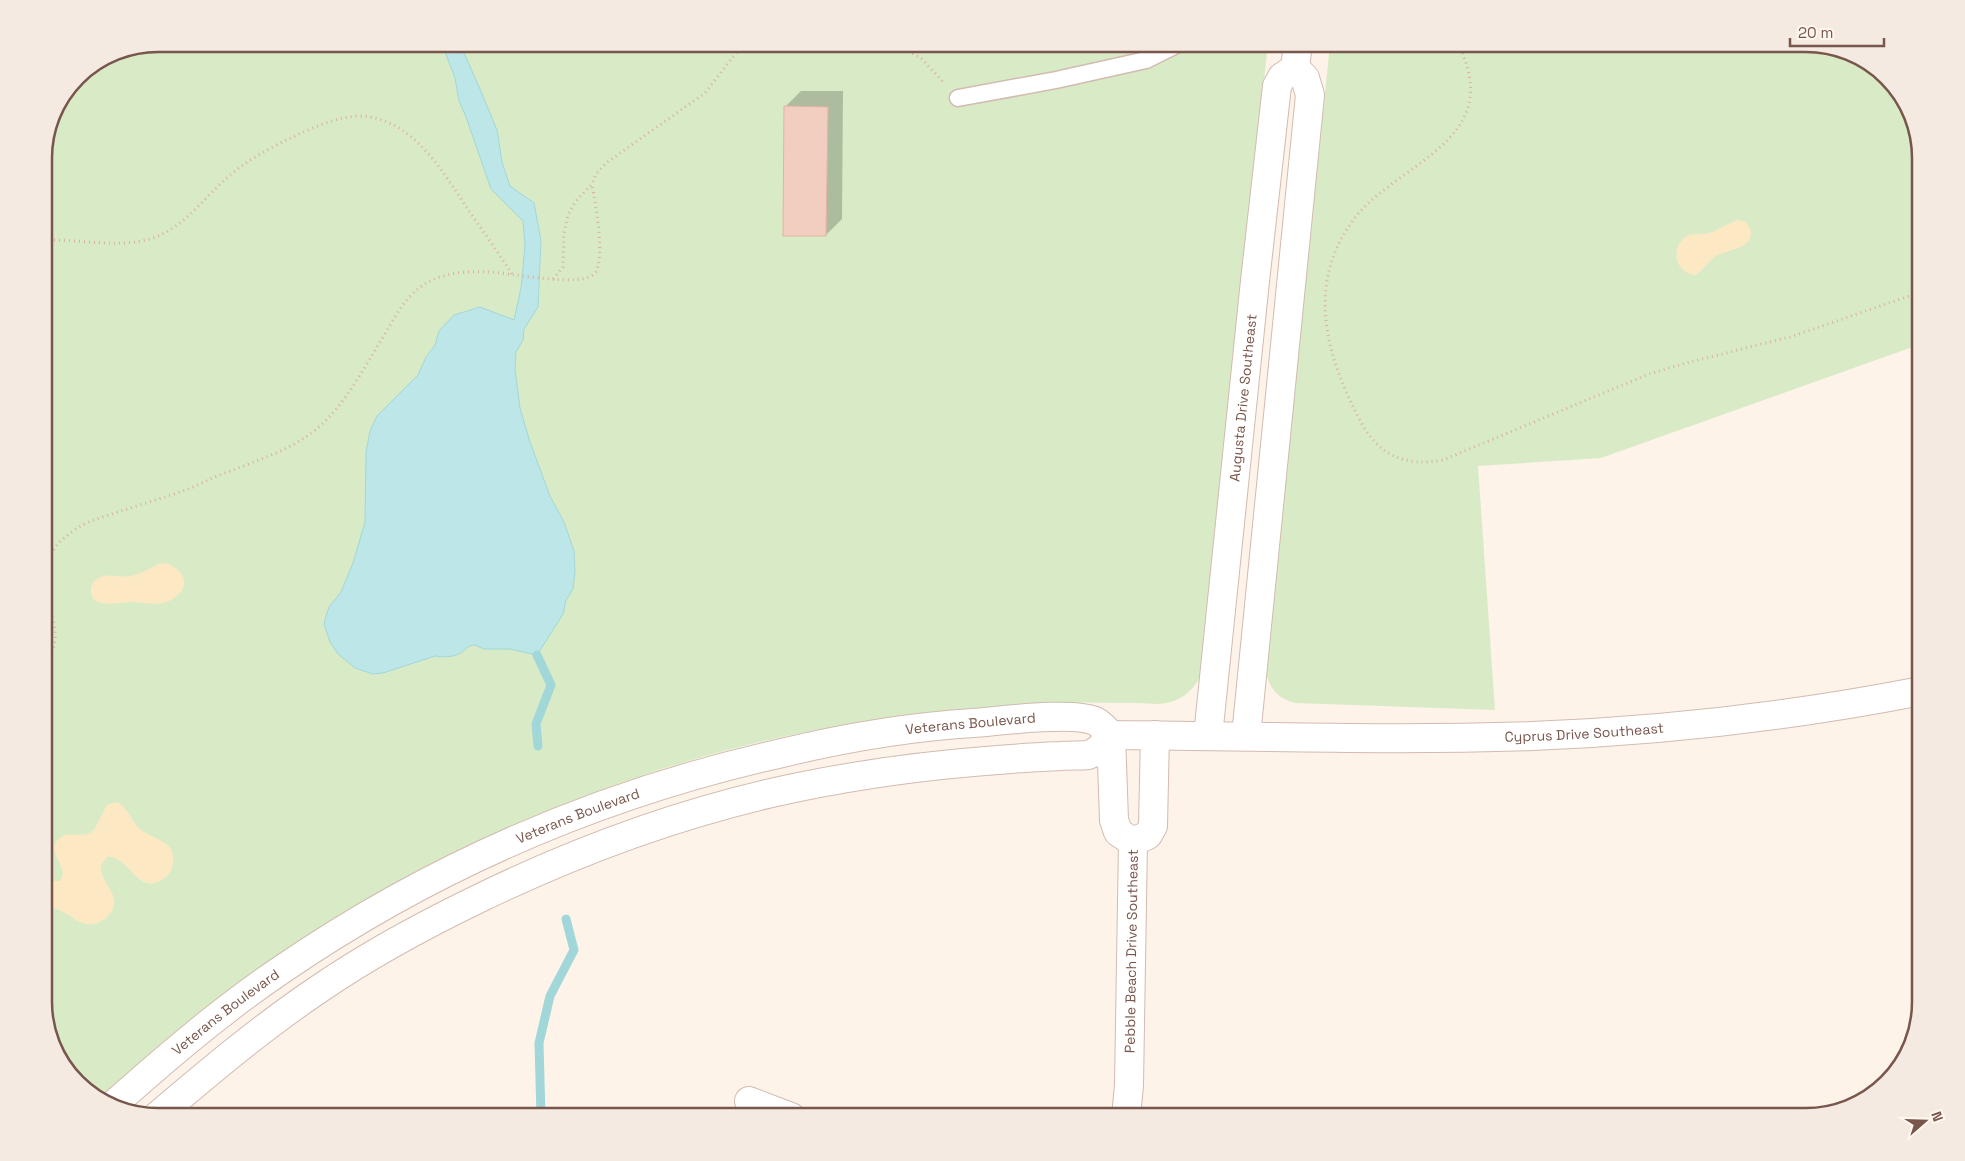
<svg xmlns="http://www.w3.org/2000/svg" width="1965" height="1161" font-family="'Space Grotesk',sans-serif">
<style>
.green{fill:#d9ebc6}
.sand{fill:#fce9c3}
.water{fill:#bce6e7;stroke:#a2d7d9}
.shadow{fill:#0003}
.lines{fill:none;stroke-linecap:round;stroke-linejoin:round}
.stream{stroke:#a2d7d9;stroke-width:9}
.building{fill:#f2cec0;stroke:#e5b3a0}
.service-casing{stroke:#d2bbb0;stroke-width:19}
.minor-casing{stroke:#d2bbb0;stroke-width:30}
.path{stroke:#d8b1a2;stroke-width:3;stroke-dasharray:1 4;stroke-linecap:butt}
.service{stroke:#fff;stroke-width:16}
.minor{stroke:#fff;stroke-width:28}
.labels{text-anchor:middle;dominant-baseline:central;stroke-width:5;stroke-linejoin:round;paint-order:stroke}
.street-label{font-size:14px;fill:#78564b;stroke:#fff7ef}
.rim{fill:none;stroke:#78564b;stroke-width:2.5}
</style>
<rect width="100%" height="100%" fill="#fdf3e8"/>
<path class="green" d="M158,44H1268L1236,335L1205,667C1198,684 1186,700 1166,703C1157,705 1146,703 1136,703C1111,703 1086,702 1062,703C978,706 894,716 811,731C616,768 406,861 245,978C194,1015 146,1057 100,1101L59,1060L44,1010V151L53,114L77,77L115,52Z
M1330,44H1807L1864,59L1906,101L1921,151V344L1601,458L1478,466L1495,710L1295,703C1277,698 1270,689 1266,672Z"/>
<path class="sand" d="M1738,220L1746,222C1764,246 1729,249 1716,256C1708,261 1704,270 1695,275C1688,274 1683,271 1679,265C1673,255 1678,239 1689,235C1696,233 1703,235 1709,233C1719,230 1728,223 1738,220Z
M163,563C188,568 192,590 169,601C158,606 145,603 135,602C122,601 89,612 91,588C92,582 96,579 101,577C110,573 121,578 131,576C142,574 152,566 163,563Z
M116,802C128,806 131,822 141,830C155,840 176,841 173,863C172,870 168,876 163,879C136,897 129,854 107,857L101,865C99,883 121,892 112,911C109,916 103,921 97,923C76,930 65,904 44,908V881H60L63,874C62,859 43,848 64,835C75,833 85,838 94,830L107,805Z"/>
<path class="water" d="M442,44H460L480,89L497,130L502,162L510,186L534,203L541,241L538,307L524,329L523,340L516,352L515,370L520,408L530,442L550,496L564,522L574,551L575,571L573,589L566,600L563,614L537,655L510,649H484L475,645L469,646L461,653L453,656L444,657L435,656L383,673L373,674L355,668L338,654L330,642L324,624L326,616L329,607L341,592L353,563L365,522L366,452L370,431L377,416L418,375L426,357L435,345L439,331L454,315L480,307L514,320L521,288L525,246L523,221L491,189L466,117L459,101L455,78Z"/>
<path class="shadow" d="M801,91H843L842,219L826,235L785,107Z"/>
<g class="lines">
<path class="stream" d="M537,655L551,685L536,724L538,746
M541,1117L539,1043L550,996L574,950L566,919"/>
</g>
<path class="building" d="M784,106L828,107L826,236H783Z"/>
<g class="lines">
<defs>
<path id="service" d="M958,98L1056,80L1146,60L1178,44"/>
<g id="minor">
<path d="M1111,735L1114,820L1118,832L1133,842"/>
<path id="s1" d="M1208,736L1255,281L1277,86L1282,77L1295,68"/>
<path d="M1246,736L1310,95L1305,78L1295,68L1298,44"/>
<path d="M1133,842L1148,835L1153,826L1155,735"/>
<path d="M749,1101L791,1117"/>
<path id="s2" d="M113,1105C167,1057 222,1010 281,970C433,866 603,793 782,753C844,738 909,727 973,723C1000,721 1073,711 1095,721C1101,724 1106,730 1111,735C1251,736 1392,741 1532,736C1663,731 1793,716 1921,691"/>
<path d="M156,1117C209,1072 261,1028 319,989C370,954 424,925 480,898C579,850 685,811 794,788C861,774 929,765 998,760C1019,758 1040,757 1061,756C1070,755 1080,756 1088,755C1099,752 1105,743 1111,735"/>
<path id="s3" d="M1126,1117L1129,1085L1133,842"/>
</g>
</defs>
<use href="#service" class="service-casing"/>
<use href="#minor" class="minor-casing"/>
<path class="path" d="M895,44L921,58L943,82
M1458,44C1508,141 1397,162 1354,219C1305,284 1326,357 1361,422C1379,456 1406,467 1443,460L1649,374L1686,363L1790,337L1921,292
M44,240C80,239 119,249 153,238C186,227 208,192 235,171C254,156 276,145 297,135C319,125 346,113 370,117C417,125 445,175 469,211C484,232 498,253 512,274
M553,279L563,267L564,233L568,215L575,202L592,184L596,174L606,163L705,93L743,44
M44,578C47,549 62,537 86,523C118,511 151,502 183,491C198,486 212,477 228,472C260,459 295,449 321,425C346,402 363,370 380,342C395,318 405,293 432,280C450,272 469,271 488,272C508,272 583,289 595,273C606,257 595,204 592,184
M44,583C48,613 67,638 44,665"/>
<use href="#service" class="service"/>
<use href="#minor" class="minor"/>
</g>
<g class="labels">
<g class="street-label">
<text stroke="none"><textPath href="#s1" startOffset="340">Augusta Drive Southeast</textPath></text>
<text stroke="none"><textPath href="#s2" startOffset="956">Veterans Boulevard</textPath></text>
<text stroke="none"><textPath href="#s2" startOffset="1576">Cyprus Drive Southeast</textPath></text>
<text stroke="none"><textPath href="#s2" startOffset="551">Veterans Boulevard</textPath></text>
<text stroke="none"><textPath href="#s3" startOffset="166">Pebble Beach Drive Southeast</textPath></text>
<text stroke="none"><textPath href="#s2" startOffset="146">Veterans Boulevard</textPath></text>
</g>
</g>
<path d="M0 0H1965V1161H0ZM158 52H1806A106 106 0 0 1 1912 158V1002A106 106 0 0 1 1806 1108H158A106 106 0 0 1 52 1002V158A106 106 0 0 1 158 52Z" fill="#f4eae2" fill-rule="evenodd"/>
<path class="rim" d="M158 52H1806A106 106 0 0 1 1912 158V1002A106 106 0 0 1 1806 1108H158A106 106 0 0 1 52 1002V158A106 106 0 0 1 158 52Z"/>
<g transform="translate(1925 1121) rotate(70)" stroke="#fff7ef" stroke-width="4" paint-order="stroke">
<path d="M0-4L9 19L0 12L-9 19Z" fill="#78564b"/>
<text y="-8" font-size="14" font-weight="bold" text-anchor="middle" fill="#78564b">N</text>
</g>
<path d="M1790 38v8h94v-8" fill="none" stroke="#78564b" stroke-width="2.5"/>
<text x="1798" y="38" font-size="15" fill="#78564b" stroke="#fff7ef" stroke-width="4" paint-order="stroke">20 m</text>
</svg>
